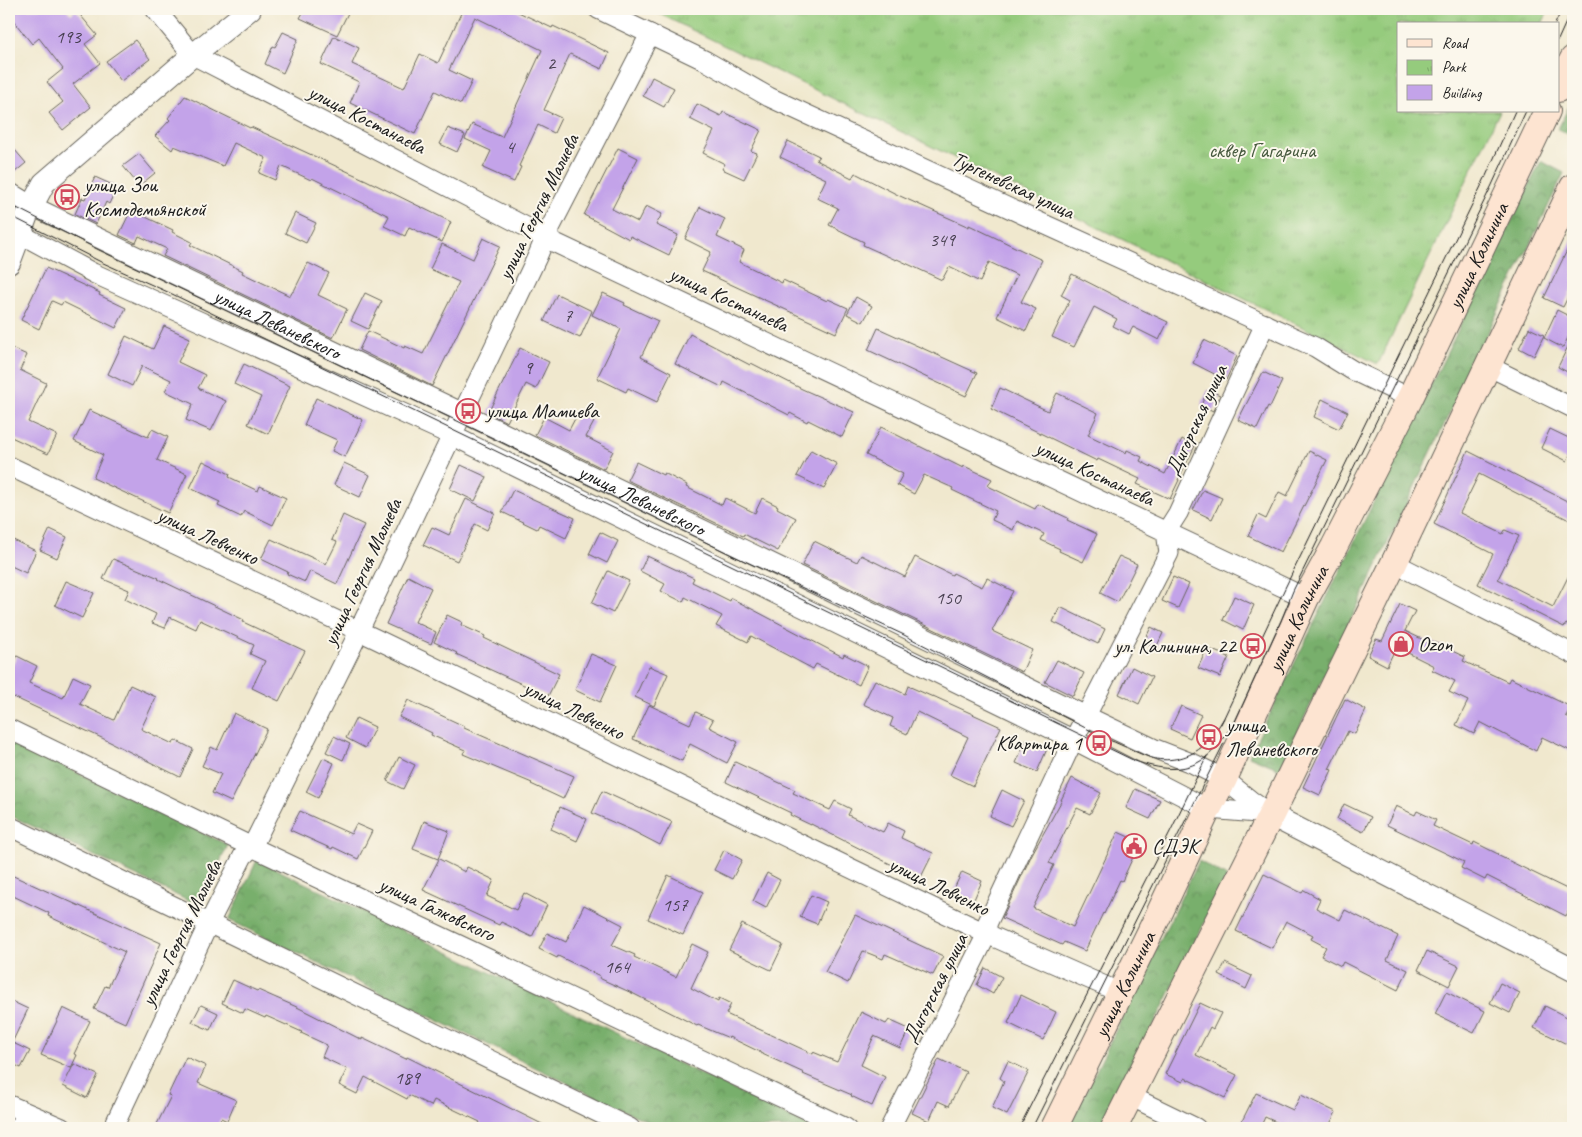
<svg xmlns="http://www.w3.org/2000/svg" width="1582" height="1137" font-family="Caveat,sans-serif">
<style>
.forest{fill:url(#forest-crowns);stroke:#4a6644}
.park{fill:url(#park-tufts);stroke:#58744c}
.building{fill:#c3a3e9}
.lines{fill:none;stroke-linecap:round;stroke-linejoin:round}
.service-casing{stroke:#66635a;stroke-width:11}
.minor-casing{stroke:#66635a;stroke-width:21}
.tertiary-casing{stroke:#66635a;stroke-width:24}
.secondary-casing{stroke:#66635a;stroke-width:28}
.service{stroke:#fff;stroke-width:9}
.minor{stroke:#fff;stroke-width:19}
.tertiary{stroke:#fff;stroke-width:22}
.secondary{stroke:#fde4d1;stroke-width:26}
.tram{stroke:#1c1c1c;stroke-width:1}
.labels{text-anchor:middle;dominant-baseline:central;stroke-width:4;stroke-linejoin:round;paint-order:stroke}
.number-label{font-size:19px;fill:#463e4f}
.street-label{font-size:21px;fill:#1c1c1c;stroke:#fbf7ec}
.park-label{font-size:21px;fill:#46593e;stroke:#fbf7ec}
.poi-label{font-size:21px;fill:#1c1c1c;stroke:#fbf7ec;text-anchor:start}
</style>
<defs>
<pattern id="forest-crowns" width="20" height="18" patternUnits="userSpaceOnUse" patternTransform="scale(1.25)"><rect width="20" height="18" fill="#78af6c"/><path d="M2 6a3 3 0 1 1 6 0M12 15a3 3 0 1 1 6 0" fill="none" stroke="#628e58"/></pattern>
<pattern id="park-tufts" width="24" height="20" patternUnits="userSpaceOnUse" patternTransform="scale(1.25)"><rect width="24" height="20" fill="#95cb7d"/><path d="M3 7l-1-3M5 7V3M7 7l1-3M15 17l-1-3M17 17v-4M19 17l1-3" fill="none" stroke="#80ae6b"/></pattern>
</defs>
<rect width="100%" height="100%" fill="#fbf7ec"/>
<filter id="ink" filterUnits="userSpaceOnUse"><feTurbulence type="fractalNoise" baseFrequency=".02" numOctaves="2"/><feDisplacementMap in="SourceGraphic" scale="10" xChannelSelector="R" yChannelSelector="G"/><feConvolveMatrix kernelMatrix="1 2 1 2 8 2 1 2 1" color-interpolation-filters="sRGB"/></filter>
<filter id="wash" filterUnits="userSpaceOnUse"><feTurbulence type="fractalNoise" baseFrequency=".0096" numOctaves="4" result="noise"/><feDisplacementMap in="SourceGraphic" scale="20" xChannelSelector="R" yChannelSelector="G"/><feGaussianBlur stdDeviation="1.12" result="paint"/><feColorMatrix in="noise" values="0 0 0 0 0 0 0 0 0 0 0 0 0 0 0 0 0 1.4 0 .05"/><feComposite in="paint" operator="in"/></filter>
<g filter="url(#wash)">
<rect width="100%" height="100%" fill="#f0e8ce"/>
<path class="forest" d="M1573,98V137L1558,129Z
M1541,161L1564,173L1280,769L1249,756Z
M9,740L228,845L199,906L9,815Z
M257,860L813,1128H661L229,920Z
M1199,861L1227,877L1103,1128H1068Z"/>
<path class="park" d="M649,9H1549L1542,24H1398V111H1500L1378,364Z"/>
<g id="blocks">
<path class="building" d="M9,9H66L71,14L76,10L97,35L85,44L100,63L73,84L91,107L63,130L49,113L63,102L47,82L63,69L39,38L32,44L9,15Z
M305,9H350L337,35L300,18Z
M457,9H512L552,28L553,26L609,53L602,69L570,54L544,110L561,118L554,133L538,125L519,166L521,167L514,182L483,168L491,151L465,139L472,124L502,137L542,50L475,17L449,70L472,81L461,104L435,91L415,134L350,103L359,82L321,64L334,36L359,48L352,64L404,88L420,54L438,63L462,11Z
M283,32L298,39L283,73L265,64L273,46L275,47Z
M135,40L150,59L121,81L106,61Z
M652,77L674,88L664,107L643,96Z
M185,96L250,128L251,127L366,180L451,222L442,242L409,227L405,236L384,226L389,216L312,178L311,180L281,166L275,180L259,173L266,158L234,143L223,166L174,146L172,150L155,136L170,120L168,118Z
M697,104L721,116L723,112L761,130L751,151L757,153L744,179L722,169L725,164L703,153L714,131L690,119Z
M448,128L465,135L457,152L440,144Z
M788,141L819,156L816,160L852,178L855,173L900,196L969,227V225L1042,260L1021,302L1036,309L1026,331L997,317L1017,275L989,262L980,282L949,267L942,280L897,259L896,260L863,245L864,242L829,225L838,208L817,198L826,179L780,157Z
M9,143L26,163L9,177Z
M618,148L638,158L612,209L638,222L646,206L662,214L656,225L678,235L669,255L630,236L629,239L584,215Z
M139,154L155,173L139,186L123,166Z
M95,177L117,187L109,204L106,202L96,224L75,214L82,198L85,199Z
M700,207L725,219L717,237L744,250L739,262L782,283L783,280L827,301L828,299L848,308L836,333L702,271L711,252L685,239Z
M131,210L173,230L172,232L192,242L190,245L243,271L242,273L290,296L293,291H294L308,263L329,273L318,295L347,309L333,338L163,256L167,249L139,236L136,243L119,235Z
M295,213L316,223L306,243L285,233Z
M483,238L500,246L432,386L359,350L368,331L404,348L405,346L423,354L459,282L430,269L442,244L473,259Z
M1573,238V287L1563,307L1544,298Z
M46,268L100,293L99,295L126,308L116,328L63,302L61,305L52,301L39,329L21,320Z
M1072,274L1119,298V299L1168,322L1159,340L1133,327L1129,334L1113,326L1117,319L1094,307L1074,347L1052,337L1070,300L1061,295Z
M365,293L382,301L368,329L351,321Z
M603,293L625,303L624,305L658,321L641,357L671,373L657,402L628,388L626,392L597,378L621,329L592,315Z
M557,294L592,311L580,338L544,321Z
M856,297L872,306L863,322L847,314Z
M1557,310L1573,318V327L1563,348L1544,338Z
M164,326L190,338L178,362L205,375L198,388L226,401L211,431L186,420L193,404L165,391L171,380L142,366L132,386L108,374L126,336L153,349Z
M878,328L977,373L966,396L868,350Z
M1529,328L1544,335L1534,356L1519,348Z
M690,334L750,365L751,363L802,389L854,412L842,437L808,420L807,422L790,413L789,415L724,382L722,387L675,364Z
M1573,336V375L1558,367Z
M1204,340L1237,356L1226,380L1193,363Z
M9,347L27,355L20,370L46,383L28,422L57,435L48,454L9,436Z
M520,348L549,362L536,389L526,384L507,422L488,413Z
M244,364L290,386L268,434L248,424L261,397L234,384Z
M1263,372L1282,381L1270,407L1268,406L1257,429L1238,420Z
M1000,388L1048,411L1057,393L1098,413L1088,435L1126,453L1127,450L1142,457L1140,461L1165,474L1182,439L1195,446L1178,480H1179L1170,499L1137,484L1140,479L1098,459L1097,461L991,409Z
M1208,390L1220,395L1213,411L1201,405Z
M316,398L363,420L345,457L332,451L337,440L304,425Z
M1322,399L1348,412L1339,429L1314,417Z
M89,410L148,437L152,429L168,437L157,460L187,474L168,513L93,478L103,455L74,441Z
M578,413L594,422L586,437L613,451L604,469L535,435L544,417L569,430Z
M881,427L963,468L964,466L992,479L988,486L1035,509L1038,504L1068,518L1067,520L1097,534L1083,562L1059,551L1060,549L1041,540L1044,534L1017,521L1013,530L992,520L996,511L952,490L953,488L924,475L914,494L897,485L903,474L866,455Z
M1550,429L1573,440V447L1567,461L1541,448Z
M811,450L837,464L824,489L797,476Z
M1309,451L1327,460L1281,552L1248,536L1258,515L1266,519L1279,492L1287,496Z
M1468,451L1573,504V522L1479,474L1460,513L1503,534L1505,530L1519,536L1498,579L1553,607L1573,567V627L1566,624L1564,627L1478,584L1493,554L1434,524Z
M203,461L230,474L229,477L258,491L260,486L286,498L273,525L244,511L241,517L218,506L220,502L190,488Z
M636,462L663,475L664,473L687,485L686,487L722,505L725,498L755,513L762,498L778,506L777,508L796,518L778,551L744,534L743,536L627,480Z
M344,463L370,475L360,497L334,485Z
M461,465L487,477L475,501L450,489Z
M513,490L575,518L566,538L539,525L537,529L502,512Z
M1203,490L1222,498L1212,519L1193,510Z
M466,499L495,513L487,530L475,524L457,561L423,545L432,527L449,535Z
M343,515L364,525L337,584L310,571L305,582L287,574L288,572L261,559L271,539L326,564L337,542L332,540Z
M50,529L67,537L57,558L40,550Z
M600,532L618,541L607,563L589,554Z
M9,538L36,551L26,573L9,565Z
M814,541L857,562L861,555L905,577L915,557L952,575L953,573L982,587L987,578L1013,591L992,631L1032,650L1022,672L802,565Z
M647,556L694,578L692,582L730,601L731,598L843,657L844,654L868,666L859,685L816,664L813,669L751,636L748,642L716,626L722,616L685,597L683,602L661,591L665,584L640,571Z
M1119,556L1137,564L1118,602L1100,593Z
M113,559L159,578L158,579L244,620L243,622L305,651L279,701L252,688L265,661L250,654L254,645L200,620L196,629L170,617L165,628L152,623L156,614L125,599L129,590L103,579Z
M608,571L629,581L613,613L592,603Z
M408,576L431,588L415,622L436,632L431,644L386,624Z
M1173,577L1189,584L1178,608L1162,601Z
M66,581L94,593L82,618L55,605Z
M1234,596L1254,605L1243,630L1223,620Z
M1400,604L1415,611L1405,631L1428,642L1429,640L1465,657L1463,661L1508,682L1510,678L1571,707L1566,716L1573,720V752L1542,737L1536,751L1480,722L1474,734L1456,725L1468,701L1449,692L1455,681L1432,670L1434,666L1396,647L1387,666L1368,656L1376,639L1382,641Z
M1060,607L1105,629L1098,644L1053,622Z
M447,615L462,622L461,625L485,636L484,638L559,674L548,696L456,654L457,653L434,642Z
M1151,627L1163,633L1156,648L1144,642Z
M1207,648L1229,657L1220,677L1198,668Z
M591,654L617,665L600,702L575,690Z
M17,656L37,666L29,683L63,698L73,676L90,684L80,704L114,720L130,685L156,697L141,729L173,744L175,740L193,749L180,777L104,739L9,695V673Z
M1057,660L1084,673L1073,696L1045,682Z
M649,666L668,674L654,706L635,697Z
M1132,667L1152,677L1139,704L1119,694Z
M875,680L905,694L908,686L933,697V696L1001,727L973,786L950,775L968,737L917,712L907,734L890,726L893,718L863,704Z
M1345,699L1366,710L1355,734L1348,731L1329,769L1332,770L1320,795L1303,787Z
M408,700L464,726V728L574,776L563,799L531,784L532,783L463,754L465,750L431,735L432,733L399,717Z
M649,705L690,724L696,712L713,720L709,727L738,742L727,763L690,744L682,761L633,739Z
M1181,706L1201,715L1190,738L1170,729Z
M234,713L267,729L231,802L212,793L221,774L202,766L211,747L217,750Z
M356,718L375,727L365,748L346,738Z
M334,736L350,744L343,760L326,752Z
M1026,740L1047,749L1037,772L1016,763Z
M399,757L415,765L403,789L387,781Z
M323,758L334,763L318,798L306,792Z
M735,762L795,790L793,793L830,810L835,801L851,809L848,815L883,832L888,823L904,831L901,838L933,853L920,879L811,824V825L790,815L791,813L726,782Z
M1072,778L1101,793L1090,814L1077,808L1049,863L1054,865L1033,908L1073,927L1118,832L1140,842L1122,881L1120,880L1104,914L1103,913L1085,951L1064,942L1062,945L1002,918L1032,854L1062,800H1061Z
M1135,789L1160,800L1150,819L1126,808Z
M1002,790L1024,801L1011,826L990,816Z
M602,791L641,809L642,808L672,822L660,845L631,830L592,813Z
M1344,804L1371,817L1363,832L1337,819Z
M1396,806L1415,815L1417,811L1436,820L1433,826L1473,845L1474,842L1498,854L1497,855L1573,892V901L1566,916L1487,876L1485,880L1461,868L1464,862L1387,825Z
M560,807L587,819L577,841L551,829Z
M300,811L351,834L356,824L372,831L358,859L333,847L332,849L290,830Z
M424,821L449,831L438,859L413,849Z
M724,850L742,860L732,879L714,870Z
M439,859L465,872L467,867L494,880L487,896L516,910L524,893L547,905L532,937L501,922L499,925L423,890Z
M962,872L982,881L972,904L951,895Z
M767,873L780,880L766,908L753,901Z
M9,874L161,943L125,1023L94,1009L105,986L108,987L125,952L48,916L49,913L9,894Z
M1264,874L1302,893L1304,890L1320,899L1316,908L1340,920L1345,910L1398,936L1387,960L1408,970L1398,990L1343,962L1341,966L1321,956L1326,947L1311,939L1313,935L1286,921L1272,948L1236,931Z
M668,875L703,892L683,935L648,919Z
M811,895L827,902L817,924L800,917Z
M584,905L623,925L612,945L635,955L634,957L676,977L692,944L708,952L691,988L718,1002L719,998L731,1004L726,1014L813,1054V1052L837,1062L861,1012L886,1024L889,1020L909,1029L900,1048L874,1036L861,1065L885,1077L872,1106L851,1096L852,1095L803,1074L804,1073L760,1053V1052L729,1037V1038L698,1025L697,1026L634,994L599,978L600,976L558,956L557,958L539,949L547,933L566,942Z
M855,915L943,956L933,975L885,954L883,959L863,951L848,983L825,972Z
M742,924L783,945L771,970L729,950Z
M1427,951L1459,966L1449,986L1418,970Z
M1225,963L1252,976L1246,989L1219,975Z
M985,968L1002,977L993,994L977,985Z
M233,980L257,991L258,990L299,1008L362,1040V1038L406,1059L407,1057L550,1128H477L480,1122L434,1100L431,1106L409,1095L407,1099L365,1077L357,1094L339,1085L347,1069L322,1057L327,1045L301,1033L302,1032L266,1016L265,1018L245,1009L243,1013L222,1003Z
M1500,983L1520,993L1510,1013L1490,1003Z
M1446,992L1485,1011L1474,1033L1435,1014Z
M1021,995L1056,1012L1043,1040L1008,1023Z
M9,1000L28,1009L9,1049Z
M1200,1003L1221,1013L1213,1029L1210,1027L1196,1055L1237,1075L1225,1098L1185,1078L1183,1082L1165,1074Z
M201,1005L218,1013L210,1030L192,1022Z
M1545,1006L1573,1020V1047L1534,1028Z
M63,1008L90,1021L74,1054L77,1055L71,1068L41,1055Z
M13,1043L30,1051L21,1068L9,1062V1052Z
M186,1057L206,1066L198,1083L236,1100L227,1121L221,1118L216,1128H155L171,1096L168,1095Z
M939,1059L966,1072L949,1106L938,1101L929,1121L912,1113Z
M1008,1061L1029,1071L1007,1115L992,1108L1004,1081L1000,1078Z
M74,1064L98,1075L87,1098L63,1086Z
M1256,1093L1293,1110L1301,1095L1336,1112L1328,1128H1289L1265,1117L1260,1128H1248L1240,1125Z"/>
</g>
</g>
<g filter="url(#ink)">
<use href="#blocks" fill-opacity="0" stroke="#66635a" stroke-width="1"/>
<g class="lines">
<defs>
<path id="service" d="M13,1128L23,1112"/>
<g id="minor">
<path d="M155,9L193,55L530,229L545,238L1306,598"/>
<path d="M598,9L706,61L769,97L1024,215L1315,347L1352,370L1410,398"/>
<path id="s1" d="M9,192L32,206L463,413L1086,716L1153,748L1194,764L1224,779L1250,800L1271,815"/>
<path d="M9,228L93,273L451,435L1074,740L1208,809L1270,814"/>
<path d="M1488,366L1573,408"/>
<path d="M9,466L374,638L987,934L1121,993"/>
<path d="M1394,563L1573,654"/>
<path d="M9,729L252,847L846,1128"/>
<path d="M9,826L630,1128"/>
<path d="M1130,1096L1196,1128"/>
<path d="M9,1105L62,1128"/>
<path d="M113,1128L209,923L243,856L252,847L359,632L362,624L538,255L545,238L650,34"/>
<path d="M890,1128L987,934V924L1070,747L1169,553L1166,532L1178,513L1265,324"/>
</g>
<path id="tertiary" d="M9,263L27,215L44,183L193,55L250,9
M1271,815L1573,970"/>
<g id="secondary">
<path d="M1558,89L1573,59"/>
<path id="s2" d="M1054,1128L1159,914L1208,809L1224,779L1306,598L1334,547L1410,398L1547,111"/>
<path d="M1114,1128L1271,815L1394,563L1573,187"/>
</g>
</defs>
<use href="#service" class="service-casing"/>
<use href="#minor" class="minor-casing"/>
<use href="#tertiary" class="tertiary-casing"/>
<use href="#secondary" class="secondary-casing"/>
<use href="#service" class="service"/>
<use href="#minor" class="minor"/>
<use href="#tertiary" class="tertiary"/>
<use href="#secondary" class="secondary"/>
<path class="tram" d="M1555,24L1562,9
M1558,40L1572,9
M9,204L99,250L493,438L734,556L902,634L1109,740C1123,745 1142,756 1156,759C1174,762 1194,756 1206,743C1213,736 1219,726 1224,718
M9,215L101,262L170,293L1135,761C1158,769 1184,774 1205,758C1217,749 1226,733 1235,722
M1221,724L1285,588L1486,176L1515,111
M1232,728L1281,621L1293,591L1492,185L1526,111
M1019,1128L1172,828L1207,756
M1032,1128L1224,743"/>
</g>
</g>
<defs>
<symbol id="bus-ring" viewBox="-11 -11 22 22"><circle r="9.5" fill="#fbf7ec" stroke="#d1495b" stroke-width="1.5"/><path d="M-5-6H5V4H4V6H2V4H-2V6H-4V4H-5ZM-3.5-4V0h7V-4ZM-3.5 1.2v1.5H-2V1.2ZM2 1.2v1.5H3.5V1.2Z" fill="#d1495b"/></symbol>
<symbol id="shop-ring" viewBox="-11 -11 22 22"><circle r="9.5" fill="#fbf7ec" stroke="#d1495b" stroke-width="1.5"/><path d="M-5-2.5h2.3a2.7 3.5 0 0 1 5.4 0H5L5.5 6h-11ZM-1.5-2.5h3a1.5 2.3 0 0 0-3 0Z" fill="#d1495b"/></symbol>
<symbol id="civic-ring" viewBox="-11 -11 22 22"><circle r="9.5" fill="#fbf7ec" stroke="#d1495b" stroke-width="1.5"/><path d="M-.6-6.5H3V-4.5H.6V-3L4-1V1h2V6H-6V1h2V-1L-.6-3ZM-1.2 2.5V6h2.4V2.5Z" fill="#d1495b"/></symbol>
</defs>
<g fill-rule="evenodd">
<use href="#bus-ring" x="53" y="183" width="28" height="28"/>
<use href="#bus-ring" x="454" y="397" width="28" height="28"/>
<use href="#shop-ring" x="1387" y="630" width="28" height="28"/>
<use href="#bus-ring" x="1239" y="632" width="28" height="28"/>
<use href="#bus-ring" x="1195" y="723" width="28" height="28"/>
<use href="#bus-ring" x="1085" y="729" width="28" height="28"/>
<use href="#civic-ring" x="1120" y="832" width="28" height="28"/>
</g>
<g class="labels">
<g class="number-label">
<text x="68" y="37">193</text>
<text x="551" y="63">2</text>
<text x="510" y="147">4</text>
<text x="942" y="240">349</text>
<text x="568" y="316">7</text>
<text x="528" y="368">9</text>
<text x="948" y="598">150</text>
<text x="675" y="905">157</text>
<text x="617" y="967">164</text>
<text x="407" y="1078">189</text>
</g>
<g class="street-label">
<text transform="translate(367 119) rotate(27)">улица Костанаева</text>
<text transform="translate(1013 185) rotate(25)">Тургеневская улица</text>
<text transform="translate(538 207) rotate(-64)">улица Георгия Малиева</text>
<text stroke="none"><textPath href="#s2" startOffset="970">улица Калинина</textPath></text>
<text transform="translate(729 299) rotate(25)">улица Костанаева</text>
<text stroke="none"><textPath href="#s1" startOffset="299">улица Леваневского</textPath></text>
<text transform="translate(1196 420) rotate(-65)">Дигорская улица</text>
<text transform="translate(1095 473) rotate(25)">улица Костанаева</text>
<text stroke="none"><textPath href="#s1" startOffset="704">улица Леваневского</textPath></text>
<text transform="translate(208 536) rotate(25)">улица Левченко</text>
<text transform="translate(362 572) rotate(-65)">улица Георгия Малиева</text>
<text stroke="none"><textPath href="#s2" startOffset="565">улица Калинина</textPath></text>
<text transform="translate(574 710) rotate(26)">улица Левченко</text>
<text transform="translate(939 886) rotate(26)">улица Левченко</text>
<text transform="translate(437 909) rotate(25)">улица Галковского</text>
<text transform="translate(181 933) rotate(-64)">улица Георгия Малиева</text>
<text stroke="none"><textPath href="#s2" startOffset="160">улица Калинина</textPath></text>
<text transform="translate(935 988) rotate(-63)">Дигорская улица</text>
</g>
<g class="park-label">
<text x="1262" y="150">сквер Гагарина</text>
</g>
<g class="poi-label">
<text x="84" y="185">улица Зои<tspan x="84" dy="24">Космодемьянской</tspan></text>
<text x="486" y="411">улица Мамиева</text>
<text x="1418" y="644">Ozon</text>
<text x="1236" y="646" text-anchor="end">ул. Калинина, 22</text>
<text x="1226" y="725">улица<tspan x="1226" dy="24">Леваневского</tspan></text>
<text x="1082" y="743" text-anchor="end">Квартира 1</text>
<text x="1152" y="846">СДЭК</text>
</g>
</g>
<rect width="1582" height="1137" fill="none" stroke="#fbf7ec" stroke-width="30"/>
<rect x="1397" y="22" width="162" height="90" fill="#fbf7ec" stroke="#a29f99"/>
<rect x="1407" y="39" width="25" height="8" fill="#fde4d1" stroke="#a29f99"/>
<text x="1442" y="48" font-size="15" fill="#1c1c1c">Road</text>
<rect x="1407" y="60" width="25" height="15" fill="url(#park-tufts)" stroke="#a29f99"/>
<text x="1442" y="72" font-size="15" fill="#1c1c1c">Park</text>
<rect x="1407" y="85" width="25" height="15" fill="#c3a3e9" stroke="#a29f99"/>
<text x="1442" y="98" font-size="15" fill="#1c1c1c">Building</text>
</svg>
